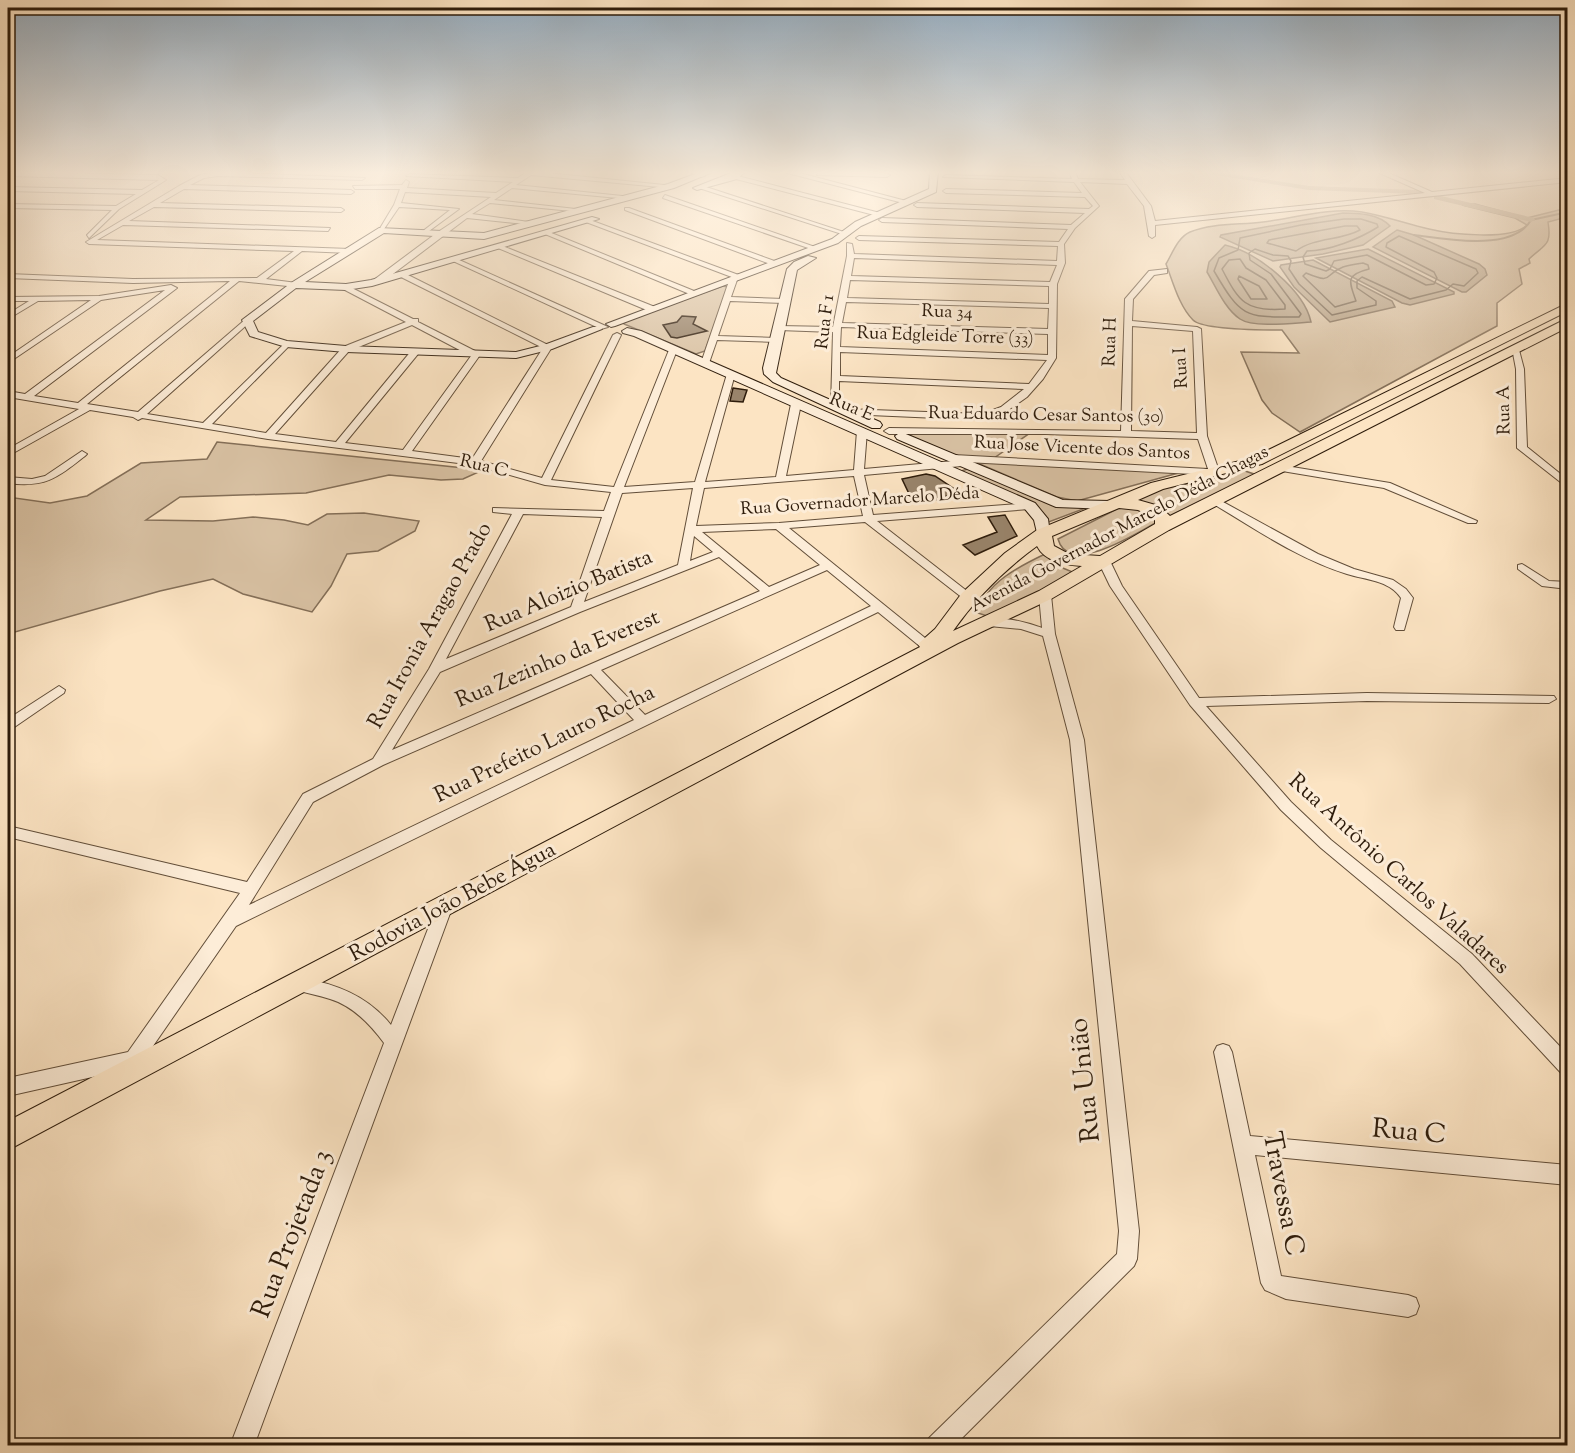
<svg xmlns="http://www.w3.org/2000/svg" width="1575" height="1453" font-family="'Sorts Mill Goudy',serif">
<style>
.green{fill:#d9c2a4;stroke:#846f58;stroke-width:1.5}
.water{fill:#b6a084;stroke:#806b54;stroke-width:1.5}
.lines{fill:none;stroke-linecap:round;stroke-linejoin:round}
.shore{stroke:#725e48;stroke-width:1.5}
.stream{stroke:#806b54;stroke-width:2}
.canal{fill:#b6a084;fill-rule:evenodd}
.building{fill:#99846b;stroke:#2e1c0b;stroke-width:1.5}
.street-casing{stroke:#624e39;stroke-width:2}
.secondary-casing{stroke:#2e1c0b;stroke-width:2}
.primary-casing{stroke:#2e1c0b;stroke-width:2}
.street{fill:#fdedd8;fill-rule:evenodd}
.secondary{fill:#fdedd8;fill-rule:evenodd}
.primary{fill:#fce4c3;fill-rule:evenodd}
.labels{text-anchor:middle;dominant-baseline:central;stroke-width:6;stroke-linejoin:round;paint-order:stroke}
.far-street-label{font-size:18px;fill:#2e1c0b;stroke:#fdedd8}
.street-label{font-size:22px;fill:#2e1c0b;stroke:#fdedd8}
.near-street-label{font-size:27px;fill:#2e1c0b;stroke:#fdedd8}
</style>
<rect width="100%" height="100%" fill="#fce4c3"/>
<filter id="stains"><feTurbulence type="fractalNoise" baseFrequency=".00333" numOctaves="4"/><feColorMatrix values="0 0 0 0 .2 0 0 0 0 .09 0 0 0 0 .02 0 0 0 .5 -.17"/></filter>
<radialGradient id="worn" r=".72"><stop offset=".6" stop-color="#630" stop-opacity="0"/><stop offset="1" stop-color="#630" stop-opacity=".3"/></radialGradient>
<path class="green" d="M1475,204L1527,218L1567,208V217L1548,222C1552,246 1545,244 1529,259L1530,263L1519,269L1522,284L1497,303V326L1300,432L1272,413L1262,400L1241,352L1299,353L1282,330C1266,330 1203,330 1193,320C1179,306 1173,282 1166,264C1172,254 1178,237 1190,232C1212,223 1239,225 1263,222C1295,218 1330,207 1362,212C1385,216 1407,224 1429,229C1450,234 1511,241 1527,225L1515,218L1462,205Z
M723,286L728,287L705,351L696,354L624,324V321Z
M903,433H1030L994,458L959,457Z
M217,442L483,470L463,479L441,480L389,475L306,493L180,497L146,520L213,521L253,517L284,520L308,525L327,514L364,513L419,521L415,531L378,551L347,554L331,586L312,612L243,594L213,579L160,591L15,632L8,627V497L50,503L87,496L141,463L207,459Z
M975,462L1182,472L1077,501L1057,497Z
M968,469L1053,504L1091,506L1046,523V518L957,472Z
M1242,470L1257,475L1170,517L1130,501L1165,488L1221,477Z
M1128,506L1156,514L1157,522C1136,534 1068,577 1058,539L1121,507Z
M1045,554L1058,566L1075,573L990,617L978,613C985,583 1020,566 1045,554Z"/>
<path class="water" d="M1343,213C1359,213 1379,214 1390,226L1363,245L1323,254L1273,261L1220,237L1221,235Z
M1397,230L1414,235L1479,264L1485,269L1487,275L1466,292H1462L1373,247Z
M1225,245C1257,252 1304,290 1311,322C1294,323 1253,328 1240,319C1225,309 1216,287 1207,272L1209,262Z
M1368,249L1454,292V294L1410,305L1402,303L1316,258Z
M1313,260L1392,301L1395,307L1330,322L1294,287L1280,267L1281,265Z"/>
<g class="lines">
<path class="shore" d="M1344,219H1361L1377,224L1378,227C1359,239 1329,251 1307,251L1303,257L1305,264L1326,271L1330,269L1334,261L1367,255L1426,285L1434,284L1437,278L1434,272L1386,247L1387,243L1399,236L1476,269L1478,273L1464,286L1453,284L1446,290L1410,299L1362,277L1357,281V288L1376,301V305L1332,315L1299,284L1289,269L1291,261L1288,256L1273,255L1255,249L1249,253L1250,260L1271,274L1301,314L1299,317C1245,317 1242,319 1214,271L1219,258L1238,250L1240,238L1301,225Z
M1345,226H1357L1360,230C1340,241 1315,237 1296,251L1267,243L1269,240Z
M1240,259L1246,268L1266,280L1285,305V309C1246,312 1239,302 1222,269L1229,260Z
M1363,263L1368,265L1369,269C1345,275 1349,281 1356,301L1335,307L1303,276L1306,273C1335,285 1322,275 1343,267C1349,265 1356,264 1363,263Z
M1239,276L1259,286L1267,299H1251L1238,279Z"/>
<path class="stream" d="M1414,235C1445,239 1513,252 1531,220L1568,212"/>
<path class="canal" d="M1190,171H1211L1309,186L1418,190L1422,192L1418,194L1309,190Z
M1437,195L1534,218L1535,220L1531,222L1434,199V195Z"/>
</g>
<path class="building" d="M682,316L696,317L693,324L707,331L677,338L671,337L663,325L677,322Z
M733,388L747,390L743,402L730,401Z
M926,474L935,476L959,492L930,502L918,497L911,498L902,479Z
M1005,515L1017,536L975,555L963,545L997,532L988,517Z"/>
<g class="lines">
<defs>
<path id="street" d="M528,171L674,186L671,188L531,175L516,185L632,197L629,199L512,188L494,200L585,210L582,212L490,203L472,214L536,223L533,225L467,218L381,283H375V279L438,232L491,197L405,192L401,203L459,209L425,234L423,231L450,210L399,207L382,232L379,230L394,205L400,189H355L353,186L402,185L406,180L409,182L407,188L496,193L513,182L406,176L409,174L518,178Z
M688,171H697L705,176L700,177Z
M780,171H792L910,202L907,204Z
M1069,171H1075L1078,179L1125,180L1119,171H1125L1151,206L1155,221L1425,193L1375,171H1384L1432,192L1568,178V182L1155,225V236L1152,238L1149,236L1144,206L1127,184L1080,182L1099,206L1075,228L1064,244L1065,263L1057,284L1056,358L1043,379L1027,397L1007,411L983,420L847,414L844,413V409L982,414L1001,407L1024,389L839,381V405L831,407L833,332L779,330L775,328L779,326L833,327L847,256V243L852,244L854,254L1057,261L1058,246L859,240L856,238L859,236L1059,242L1068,229L882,222L879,220L882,218L1071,225L1085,213L917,207L914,205L917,203L1089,209L1093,206L1085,197L946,193L943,191L946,189L1082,193L1074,182L943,177L946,175L1072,179ZM854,258L1057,265L1050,282L851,276ZM850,280L1049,286V304L847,298ZM846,302L1049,308L1048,329L842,323ZM841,327L1048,334V355L840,347ZM840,352L1047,360L1029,384L840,376Z
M8,172L158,175L166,180L119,209L89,238L87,235L112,210L8,208V204L116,206L136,194L8,191V187L142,190L159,180L8,176Z
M218,172L365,178L362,180L218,176L204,178L190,185L351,190L354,192L351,194L184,189L160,203L341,208L344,210L341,212L154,207L129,221L330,228L328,231L123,225L97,240L350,249L353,251L350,253L302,251L266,279L297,283V287L239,281L87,404L138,412L247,318H250V322L147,414L203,423L286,342L290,344L289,346L212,424L266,433L343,347L406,322L343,289L342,287L346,285L413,319H418V322L479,353L480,355L412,451L472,459L543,348L401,277L400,275L404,273L552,347L481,461L542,478L613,335L617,333L621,335L551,480L614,487L669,350L673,348L677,350L624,487L695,482L727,374L731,371L735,374L705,482L776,477L791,404L796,401L801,404L786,476L854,470L857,431L862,428L867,431L864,469L954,461L949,458L954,455L1208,469L1198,439L1045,434H889L884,431L889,428L1121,431L1125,299L1149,271L1167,269V273L1154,275L1133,299L1132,321L1197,327L1201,329L1207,436L1219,471L1212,475L966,462L965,465L962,466L864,475L873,515L1030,503L1035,506L1030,509L877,521L972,595L974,597L968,601L964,599L865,522L789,528L930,642L932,645L930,648H922L878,612L236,926L133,1075L127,1077L121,1075L119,1071L8,1096V1078L128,1052L240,893L8,837V826L247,882L303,794L373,759L429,669L512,514L493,512V508L604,511L611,492L545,485L474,465L268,439L142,418L138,420L133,417L90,410L8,456V449L79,409L8,397V391L25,394L165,290L101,300L8,363V357L91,300L38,301L8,319V314L29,301H8V297L99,296L171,285L177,288L34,396L78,403L230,281L133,283L8,278V274L133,279L257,278L294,251L89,244L86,242L179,186L200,175ZM412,325L471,356L403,450L345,443L418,354V350H412L336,442L275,434L349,351ZM1132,326L1193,331L1197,433L1131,431ZM854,476L863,516L779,523L696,526L704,488ZM693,488L678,565L584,602L622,493ZM523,514L602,517L571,607L446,659ZM776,529L820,565L769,587L702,532ZM694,536L713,552L690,561ZM719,557L760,591L392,750L440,672L580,612ZM827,570L871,606L645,715L601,670ZM591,674L634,720L249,905L313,802L383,765Z
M819,172L887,173L890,175L887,177L817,175Z
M734,175L880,213L881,214L878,216L732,178Z
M699,186H703L850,234L845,235L699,188Z
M665,195L818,248L819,249L814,250L663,198Z
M625,208H629L780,263L773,265L625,210Z
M586,220H590L744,277L737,279L586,222Z
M545,232H549L699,293L692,295L545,234Z
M500,245L655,307L656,309L649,311L498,248Z
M453,259H457L608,327L601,329L453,261Z
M730,278L737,280L731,297L784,299L788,301L784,303L730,301L718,336L776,338L780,340L776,342L717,340L709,363L702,365L701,363Z
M1512,348L1519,350L1524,369L1527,447L1568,480V488L1517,448L1516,369Z
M82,451L87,454L85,456C57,478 45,488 8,483V477L32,479L45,476Z
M1280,465L1390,483L1477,521L1476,523H1468L1384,488L1276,470L1275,468Z
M1214,497L1318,554L1354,569L1393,580L1406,589L1413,598L1404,630H1396L1394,627L1401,598C1389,580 1366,580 1347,574C1298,559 1254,528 1210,502L1209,500Z
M1104,558L1110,561L1122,586L1199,698L1367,693L1554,696L1556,699L1549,703L1367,701L1206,706L1291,802L1331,840L1472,954L1568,1055V1076L1562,1074L1460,964L1321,848L1281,810L1190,705L1110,586L1098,561Z
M1522,564L1549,581L1568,582V589L1542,586L1518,569V565Z
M1045,591L1051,595L1055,634L1084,740L1139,1231L1137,1259L1134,1266L954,1446H925L929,1438L1117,1254L1119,1231L1070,740L1043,636L1021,629L989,626L983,622C994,613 1029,623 1042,628L1039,595Z
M59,686L65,690L64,693L13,728L8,729V719Z
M444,902L450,903L452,908L254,1446H230L384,1043C370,1024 353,1006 330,999C318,995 305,993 293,989L290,984L293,979L299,977C335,984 367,995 391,1025L436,908L438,903Z
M1223,1044L1229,1046L1232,1052L1250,1136L1568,1165V1185L1255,1155L1281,1276L1408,1295L1416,1298L1419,1306L1416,1314L1408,1317L1286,1299L1265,1290L1261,1283L1214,1052L1217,1046Z"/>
<path id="secondary" d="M703,171H715L674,188L484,239L384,233L305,282L346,284L371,280L592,217L599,219L372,286L346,290L296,288L253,321L258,332L287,341L346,346L516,352L544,345L593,327H601L602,329L552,349L516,358L346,352L286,347L250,336L242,320L291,283L379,228L484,233L668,184Z
M736,171H746L737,179L697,190L693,188Z
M930,171H938L936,192L861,226L838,243L615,326L611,327L606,324L832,239L855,222L929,189Z
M808,256L816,258L797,270L776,373L781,378L880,422L882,425L880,428H872L773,382L764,374L763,368L787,269L794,262Z
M627,328L641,331L1035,503L1048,519L1050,534L1048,537H1038L1034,520L1025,509L634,336L623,333L622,331Z
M901,432L1063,500L1110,501L1117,505L1110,509L1056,507L897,439L895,436Z"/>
<path id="primary" d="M1568,303V311L1262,464L1163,489L1138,500L1159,506L1170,516L1568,318V327L1169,530L1051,599L958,643L8,1150V1121L920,647L918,644L935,629L962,593L1005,553L1037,530L1151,483L1252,458ZM1119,508L1138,510L1155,518V524L1100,556L1069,554L1054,546L1052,536ZM1037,546C1045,562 1066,565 1082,566L1039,591L953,631C977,597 1004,570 1037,546Z"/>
</defs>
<use href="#street" class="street-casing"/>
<use href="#secondary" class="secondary-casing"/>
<use href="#primary" class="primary-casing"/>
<use href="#street" class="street"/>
<use href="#secondary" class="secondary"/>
<use href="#primary" class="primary"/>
</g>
<linearGradient id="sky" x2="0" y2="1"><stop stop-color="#94acc0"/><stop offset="0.46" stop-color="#fef3e4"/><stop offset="1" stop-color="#fef3e4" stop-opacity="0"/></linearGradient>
<rect width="1575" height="375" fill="url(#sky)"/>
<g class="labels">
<g class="far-street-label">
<text transform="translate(947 313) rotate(2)">Rua 34</text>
<text transform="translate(826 322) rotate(-83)">Rua F 1</text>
<text transform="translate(945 337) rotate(2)">Rua Edgleide Torre (33)</text>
<text transform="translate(1111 342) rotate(-88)">Rua H</text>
<text transform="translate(1182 368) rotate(-93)">Rua I</text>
<text transform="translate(851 408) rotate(23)">Rua E</text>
<text transform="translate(1505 410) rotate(-91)">Rua A</text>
<text transform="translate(1046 416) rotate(1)">Rua Eduardo Cesar Santos (30)</text>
<text transform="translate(1082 449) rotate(3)">Rua Jose Vicente dos Santos</text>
<text transform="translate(484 467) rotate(13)">Rua C</text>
<text transform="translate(860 502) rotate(-4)">Rua Governador Marcelo Déda</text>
<text transform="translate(1120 530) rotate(-28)">Avenida Governador Marcelo Déda Chagas</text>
</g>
<g class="street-label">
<text transform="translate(569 592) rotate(-23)">Rua Aloizio Batista</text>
<text transform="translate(431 626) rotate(-61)">Rua Ironia Aragao Prado</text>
<text transform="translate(558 660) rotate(-23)">Rua Zezinho da Everest</text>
<text transform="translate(545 745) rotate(-26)">Rua Prefeito Lauro Rocha</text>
<text transform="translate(1398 875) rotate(42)">Rua Antônio Carlos Valadares</text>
<text transform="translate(453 903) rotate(-28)">Rodovia João Bebe Água</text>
</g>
<g class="near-street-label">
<text transform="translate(1086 1080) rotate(-96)">Rua União</text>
<text transform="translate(1409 1133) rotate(5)">Rua C</text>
<text transform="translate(1282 1194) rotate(79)">Travessa C</text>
<text transform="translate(293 1234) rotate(-69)">Rua Projetada 3</text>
</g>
</g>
<rect width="1575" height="1453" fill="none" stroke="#fce4c3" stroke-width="30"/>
<rect x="9" y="9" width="1557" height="1435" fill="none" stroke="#2e1c0b" stroke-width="3"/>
<rect x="15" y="15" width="1545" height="1423" fill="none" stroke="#2e1c0b" stroke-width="1.5"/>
<rect width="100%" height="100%" filter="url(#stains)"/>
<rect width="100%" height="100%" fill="url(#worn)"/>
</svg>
